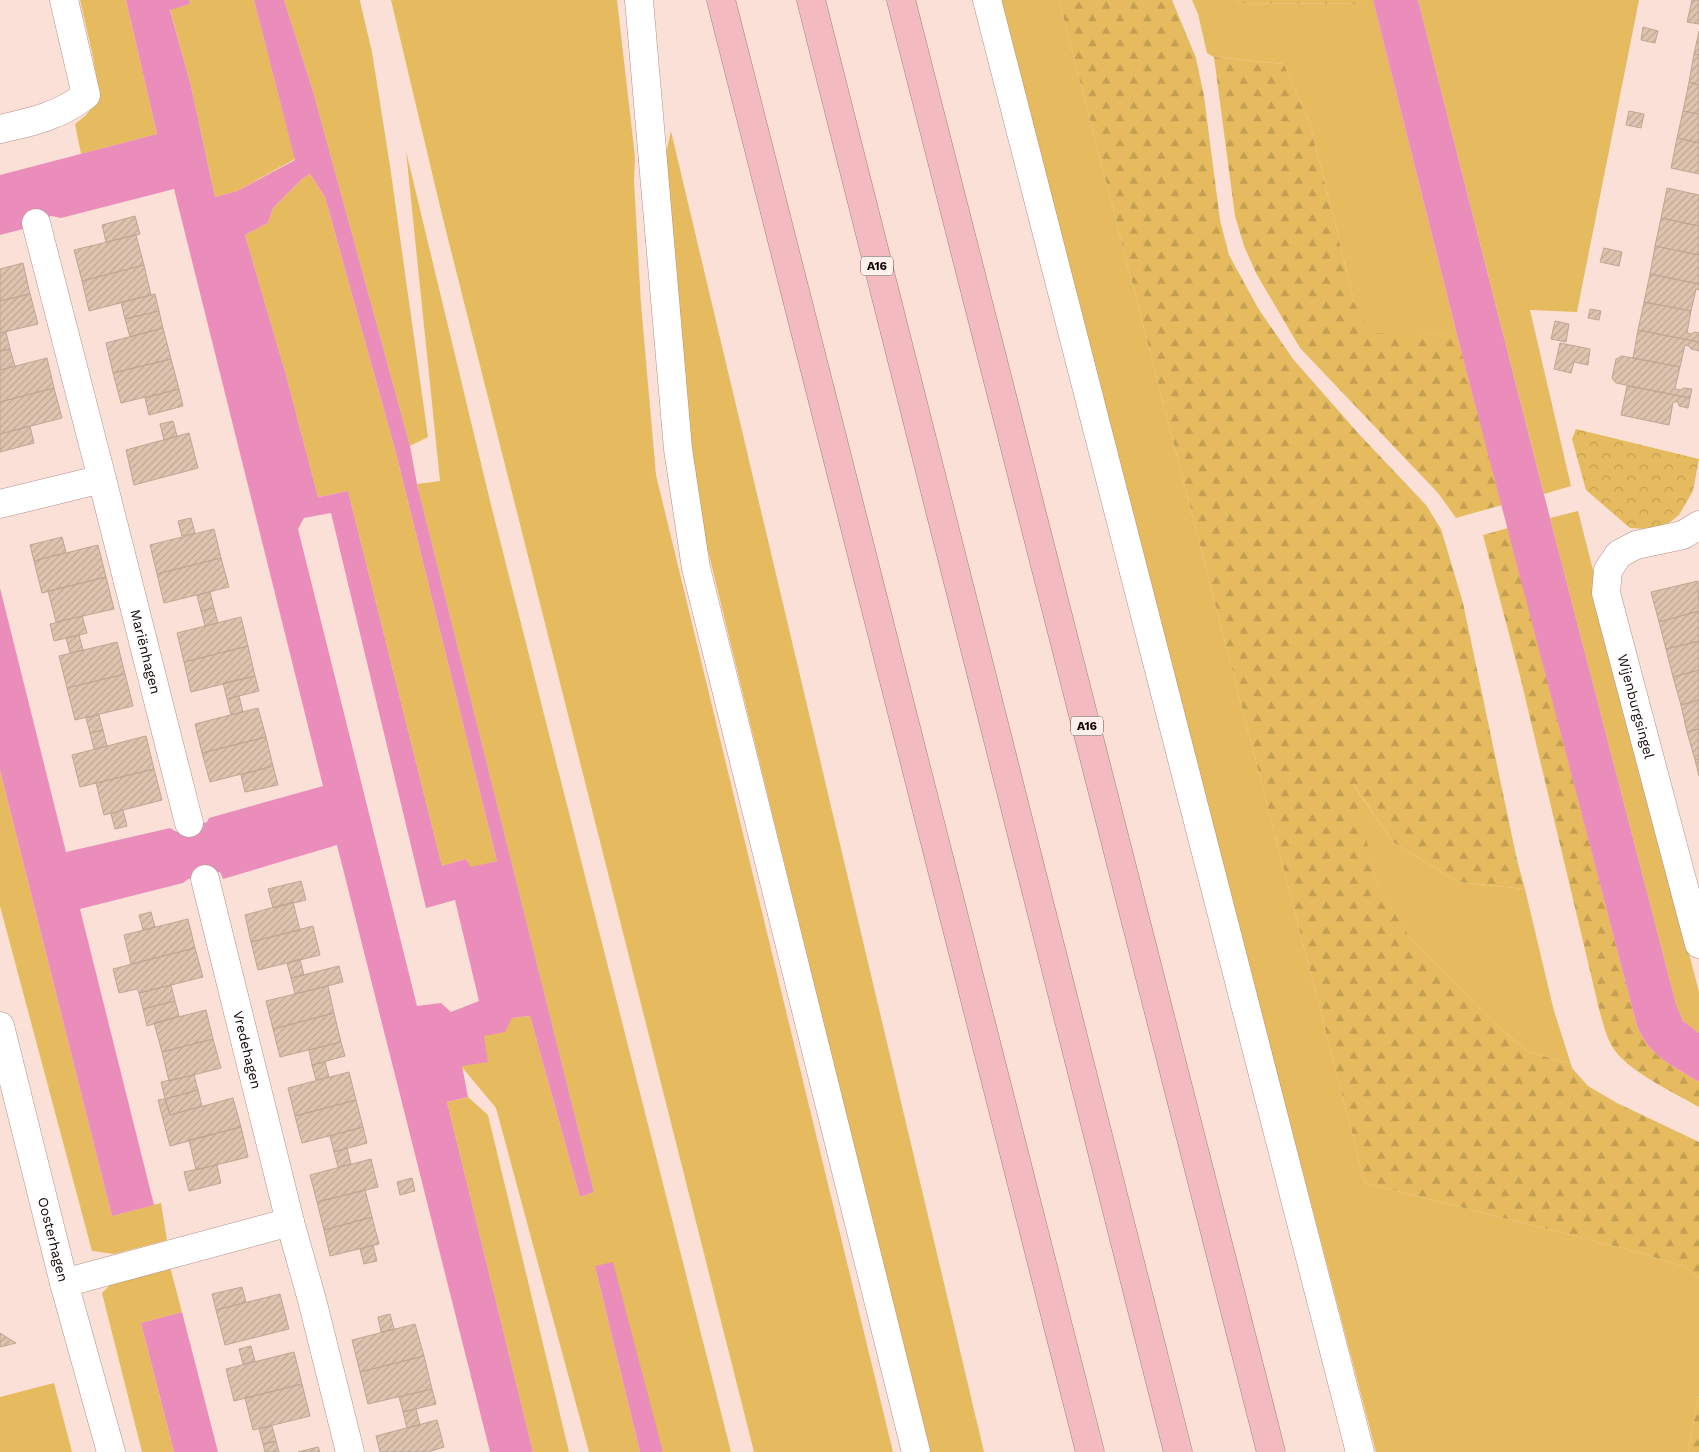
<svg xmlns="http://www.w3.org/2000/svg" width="1699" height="1452" font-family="'Work Sans',sans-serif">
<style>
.grass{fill:#e6bb5f}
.forest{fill:url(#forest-firs)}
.park{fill:url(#park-crowns)}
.water{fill:#eb8dba;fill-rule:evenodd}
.building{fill:url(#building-hatch);stroke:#bfa692}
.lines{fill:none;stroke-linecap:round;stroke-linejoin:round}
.minor-casing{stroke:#b09188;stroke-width:29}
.highway-casing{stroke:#a57d7e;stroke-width:29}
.minor{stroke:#fff;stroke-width:28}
.highway{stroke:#f3bbbf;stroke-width:28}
.labels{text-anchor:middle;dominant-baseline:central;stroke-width:5;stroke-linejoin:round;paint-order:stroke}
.shield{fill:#fef0ec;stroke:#5a4e4b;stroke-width:1}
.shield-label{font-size:12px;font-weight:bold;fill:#130906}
.street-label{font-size:14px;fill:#130906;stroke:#fef0ec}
</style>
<defs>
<pattern id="forest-firs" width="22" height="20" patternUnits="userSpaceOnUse" patternTransform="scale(1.25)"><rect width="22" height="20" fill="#e6bb5f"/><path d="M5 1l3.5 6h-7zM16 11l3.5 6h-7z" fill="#c49f51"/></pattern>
<pattern id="park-crowns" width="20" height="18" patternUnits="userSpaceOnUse" patternTransform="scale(1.25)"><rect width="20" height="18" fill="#e6bb5f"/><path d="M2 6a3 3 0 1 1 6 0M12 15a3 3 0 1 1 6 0" fill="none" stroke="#c49f51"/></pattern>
<pattern id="building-hatch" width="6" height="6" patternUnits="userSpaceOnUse" patternTransform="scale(1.25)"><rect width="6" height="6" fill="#dec4af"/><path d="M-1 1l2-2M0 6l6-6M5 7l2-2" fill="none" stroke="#bea795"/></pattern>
</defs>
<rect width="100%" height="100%" fill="#fbe0d8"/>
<path class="grass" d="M80,0H126L157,134L81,154L75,124L86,115L100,98L93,57Z
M189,0H254L295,159L237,191L215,197L191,86L170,9L190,4Z
M284,0H360V1L372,52L390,166L428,437L410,446L313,91Z
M391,0H617L635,157L634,181L641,304L656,475L893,1452H754L443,219Z
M997,0H1059L1365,1183L1638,1252L1685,1267L1699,1278V1393L1688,1452H1376Z
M1192,0H1236L1240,3L1374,4L1457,335L1370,334L1354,302L1333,215L1309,121L1284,64L1214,57L1207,53L1198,14Z
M1418,0H1639L1577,312L1530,310L1571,486L1544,494Z
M671,131L984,1452H928L700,518L665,199L667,149Z
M406,151L491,505L731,1452H663L595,1266L640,1452H589L496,1108L461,1066L484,1036L512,1018L530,1016L580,1197L594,1192L417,484L440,481Z
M310,174L325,197L396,453L497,861L471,868L466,859L442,866L348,491L318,497L286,375L245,235L268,223L273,208L302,179Z
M1578,511L1593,570V583L1699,992V1033L1683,1021L1676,1004L1550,518Z
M0,770L112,1216L161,1203L167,1240L114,1254L92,1251L0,906Z
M1352,783L1393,842L1458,882L1525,889L1554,1011L1571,1064L1529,1052L1498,1027L1411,939L1378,888Z
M468,1097L488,1115L569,1452H533L447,1102Z
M170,1267L182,1312L141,1323L174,1452H142L102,1293L113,1282Z
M54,1383L72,1452H0V1397Z"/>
<path class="forest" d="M1059,0H1172L1196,58L1204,96L1220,220L1229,255L1258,308L1293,359L1358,433L1426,505L1441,529L1463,603L1517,860L1525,889L1458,882L1393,842L1353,784L1378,887L1411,939L1498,1027L1529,1052L1571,1064L1572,1068L1588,1086L1617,1103L1699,1142V1278L1685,1267L1638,1252L1365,1183Z
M1236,0H1373L1374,4L1240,3Z
M1214,57L1284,64L1309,121L1333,215L1354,302L1371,333L1457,335L1502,505L1456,518L1438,493L1300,348L1257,275L1244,246L1235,216Z
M1508,528L1637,1026C1650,1057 1672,1065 1699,1082V1107C1676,1094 1631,1072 1616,1052C1607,1041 1604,1026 1600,1013L1521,680L1483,535Z
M1699,1393V1452H1688Z"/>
<path class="park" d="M1576,429L1699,459L1693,491L1679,515L1669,523L1646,529L1630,528L1586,490L1572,439Z"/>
<path class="water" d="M126,0H189L190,4L170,10L191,86L215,197L237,191L295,160L254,0H284L313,91L410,446L417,484L594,1192L580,1197L530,1016L512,1018L505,1032L484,1036L488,1062L462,1066L468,1097L447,1102L533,1452H490L337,845L223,879L220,872L188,879L183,883L80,909L154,1205L112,1216L0,770V588L66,852L170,828L177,832L207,822L209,818L323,786L174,189L61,218L52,216L22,222L23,229L0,235V175L157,134ZM310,174L325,197L396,453L497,861L471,867L466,859L442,866L348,491L318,497L286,375L245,235L268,223L273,208L302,179ZM331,513L426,908L455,900L479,1001L451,1012L441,1003L417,1006L298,529L304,518Z
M1373,0H1418L1550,518L1676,1004L1683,1021L1699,1033V1082C1672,1065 1650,1057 1637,1026L1457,335Z
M613,1262L663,1452H640L595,1266Z
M182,1312L218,1452H174L141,1323Z"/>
<path class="building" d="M1692,0H1699V24L1687,22Z
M1643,27L1658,31L1655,43L1641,40Z
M1699,31V55L1694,54Z
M1694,54L1699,55V85L1689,82Z
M1689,82L1699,85V114L1683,111Z
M1629,111L1644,114L1641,128L1626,125Z
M1683,111L1699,114V143L1677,138Z
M1677,138L1699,143V174L1671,168Z
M1667,188L1699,195V226L1661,218Z
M135,216L140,234L106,242L102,225Z
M1661,218L1699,226V255L1655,246Z
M136,235L144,265L82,281L74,250Z
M1655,246L1699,255V284L1650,274Z
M1604,248L1622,252L1619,266L1600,262Z
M23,263L30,294L0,301V269Z
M144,265L151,295L89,311L82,281Z
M1650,274L1699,284V290L1696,289L1691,311L1644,302Z
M30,294L38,324L0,333V301Z
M155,294L159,311L125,319L121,302Z
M1644,302L1691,311L1687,333L1692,334L1694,332L1699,333V342L1638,330Z
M1590,309L1601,311L1599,320L1588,318Z
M159,311L163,328L130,337L125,319Z
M1555,321L1569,324L1566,342L1551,339Z
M163,328L171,359L113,373L106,343Z
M1638,330L1699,342V351L1691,349L1689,346L1685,345L1680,367L1633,358Z
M6,332L10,349L0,351V333Z
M1560,343L1590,349L1588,365L1574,362L1571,373L1554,369Z
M10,349L15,366L0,370V351Z
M1622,356L1680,367L1675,389L1681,390L1683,388L1692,389L1690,398L1616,383L1612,378L1616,359Z
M47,358L54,388L0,402V370Z
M171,359L179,389L121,403L113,373Z
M1627,386L1690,398L1688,408L1679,406L1678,402H1673L1669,425L1621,415Z
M54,388L62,418L0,434V402Z
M179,389L183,406L149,415L145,398Z
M173,421L177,436L164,440L160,424Z
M30,426L34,443L0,452V434Z
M189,433L198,468L134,485L126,450Z
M191,518L195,533L182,536L178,521Z
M214,529L221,558L157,574L150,545Z
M62,537L66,552L34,561L30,545Z
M98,545L106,577L42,593L34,561Z
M221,558L229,587L164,603L157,574Z
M106,577L114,609L56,622L48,591Z
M1698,581L1699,611L1659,622L1651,592Z
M210,592L214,608L201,611L197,595Z
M214,608L218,623L205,626L201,611Z
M1699,611V641L1666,649L1659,622Z
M82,616L87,633L54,641L50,624Z
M241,617L248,646L184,662L177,633Z
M79,635L83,650L70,653L66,638Z
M1699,641V670L1673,677L1666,649Z
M117,642L125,674L67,688L59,656Z
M248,646L255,676L191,692L184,662Z
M1699,670V700L1681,705L1673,677Z
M125,674L133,706L75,720L67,688Z
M255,676L259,691L227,699L223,683Z
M239,696L243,712L231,715L227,699Z
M1699,700V729L1687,732L1681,705Z
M258,708L266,737L202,753L195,724Z
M99,715L103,730L90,733L86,718Z
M1699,729V759L1695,760L1687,732Z
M103,730L107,746L94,749L90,733Z
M146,736L154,769L80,787L72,755Z
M266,737L273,766L210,782L202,753Z
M1699,759V776L1695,760Z
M273,766L278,785L245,792L241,775Z
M154,769L162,800L104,815L96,783Z
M123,810L127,826L115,829L111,814Z
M301,881L306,900L273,908L268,889Z
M293,902L300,930L251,942L245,915Z
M151,912L155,927L143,930L139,915Z
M188,919L195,948L131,964L124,935Z
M313,926L320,955L258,970L251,942Z
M195,948L203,977L139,993L137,989L119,993L113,969Z
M300,959L304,975L291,978L287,963Z
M339,966L343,982L295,994L291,978Z
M171,985L175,1001L143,1009L139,993Z
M328,986L334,1013L273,1029L266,1001Z
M175,1001L179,1016L147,1026L143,1009Z
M206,1010L213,1039L162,1052L154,1023Z
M334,1013L341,1042L280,1057L273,1029Z
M213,1039L221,1068L169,1081L162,1052Z
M341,1042L345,1056L312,1065L309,1050Z
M325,1062L329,1077L316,1080L312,1065Z
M349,1072L356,1100L295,1116L288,1088Z
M194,1075L198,1090L165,1099L161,1082Z
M198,1090L202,1106L170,1115L165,1099Z
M233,1098L241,1127L170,1146L158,1100L165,1099L170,1115Z
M356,1100L363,1127L302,1143L295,1116Z
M241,1127L248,1157L196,1170L189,1140Z
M363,1127L367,1143L334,1152L330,1136Z
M347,1148L351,1164L338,1167L334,1152Z
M371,1159L378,1187L317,1202L310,1175Z
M217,1165L221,1183L189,1191L184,1172Z
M412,1178L415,1191L400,1195L397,1182Z
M365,1190L372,1217L324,1230L317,1202Z
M372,1217L379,1244L330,1256L324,1230Z
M373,1245L377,1261L364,1264L360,1249Z
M242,1287L246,1302L216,1310L212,1294Z
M280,1294L289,1329L225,1345L216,1310Z
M390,1314L394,1329L381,1332L378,1317Z
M415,1324L424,1356L360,1372L352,1340Z
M0,1333L16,1343L0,1347Z
M251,1346L255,1361L243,1364L239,1349Z
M294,1352L302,1384L234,1401L226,1369Z
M424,1356L432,1389L368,1404L360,1372Z
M302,1384L310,1416L253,1430L245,1398Z
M432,1389L436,1404L403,1412L399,1397Z
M416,1409L420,1425L407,1428L403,1412Z
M437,1420L444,1447L428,1452H380L376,1436Z
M272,1426L276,1441L263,1444L259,1429Z
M276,1441L279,1452H265L263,1444Z
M318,1447L320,1452H298Z"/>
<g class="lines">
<defs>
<g id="minor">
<path d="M639,0L678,449L696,568L916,1452"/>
<path d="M987,0L1360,1452"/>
<path d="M0,129C31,122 60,116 86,95L64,0"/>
<path id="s1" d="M102,479L189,823"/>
<path d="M0,504L102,479L36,223"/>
<path id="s2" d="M1699,525L1683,535L1636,545L1619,554L1608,570L1606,593L1699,944"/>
<path id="s3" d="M205,879L290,1222L312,1300L350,1452"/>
<path id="s4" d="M0,1026L64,1283L111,1452"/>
<path d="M64,1283L290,1222"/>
</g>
<path id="highway" d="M721,0L1090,1452
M811,0L1178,1452
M901,0L1271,1452"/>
</defs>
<use href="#minor" class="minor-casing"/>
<use href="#highway" class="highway-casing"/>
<use href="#minor" class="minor"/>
<use href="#highway" class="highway"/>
</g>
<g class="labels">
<g class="shield">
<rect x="861" y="256.5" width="32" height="19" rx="4"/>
<rect x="1071" y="716.5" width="32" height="19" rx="4"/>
</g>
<g class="shield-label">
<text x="877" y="266">A16</text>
<text x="1087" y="726">A16</text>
</g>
<g class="street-label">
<text stroke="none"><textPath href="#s1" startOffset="178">Mariënhagen</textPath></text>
<text stroke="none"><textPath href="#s2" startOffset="246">Wijenburgsingel</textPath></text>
<text stroke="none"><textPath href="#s3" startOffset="176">Vredehagen</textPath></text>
<text stroke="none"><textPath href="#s4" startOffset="220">Oosterhagen</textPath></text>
</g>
</g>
</svg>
